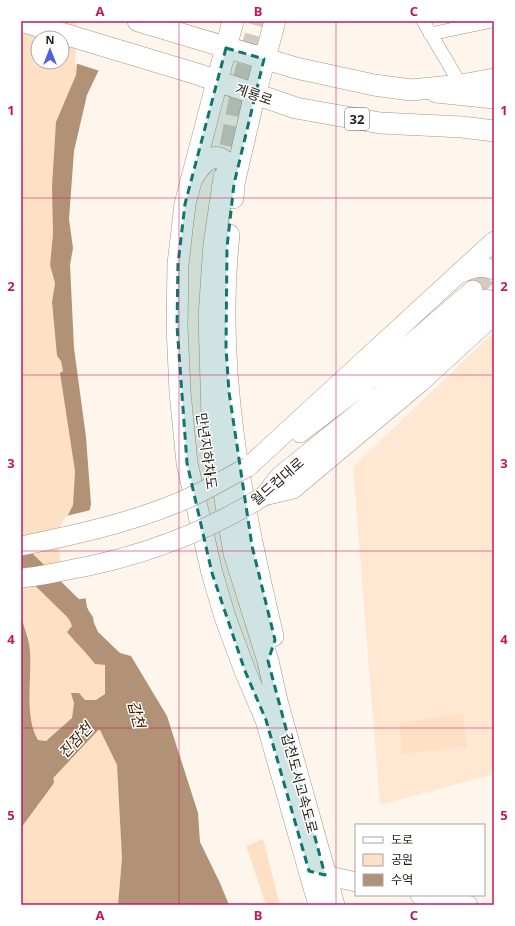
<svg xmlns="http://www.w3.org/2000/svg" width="515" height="926" font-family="'Noto Sans','Noto Sans KR',sans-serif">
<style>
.built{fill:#ffe7d2}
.green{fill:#fee0c5;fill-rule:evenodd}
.water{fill:#b29277}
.pier{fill:#fef5ec}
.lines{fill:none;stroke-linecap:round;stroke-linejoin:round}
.river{stroke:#b29277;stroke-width:21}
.secondary-tunnel{stroke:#d3cac1;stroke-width:19;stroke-dasharray:19 10;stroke-linecap:butt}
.primary-tunnel{stroke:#d3cac1;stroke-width:21;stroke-dasharray:21 10;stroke-linecap:butt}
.street-casing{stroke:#a99380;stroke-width:14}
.secondary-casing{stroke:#a99380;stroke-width:20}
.primary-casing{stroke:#a99380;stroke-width:22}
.street{stroke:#fff;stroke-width:13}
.secondary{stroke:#fff;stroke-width:19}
.primary{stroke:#fff;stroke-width:21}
.secondary-bridge-casing{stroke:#a99380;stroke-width:20;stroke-linecap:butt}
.secondary-bridge{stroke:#fff;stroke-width:19}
.marked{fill:#0f766e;fill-opacity:0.2;stroke:#0f766e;stroke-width:3;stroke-dasharray:8 5;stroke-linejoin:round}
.grid{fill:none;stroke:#c2185b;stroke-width:1;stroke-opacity:0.55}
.labels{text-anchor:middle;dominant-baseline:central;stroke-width:3;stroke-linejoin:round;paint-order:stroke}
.shield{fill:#fff;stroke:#66615c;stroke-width:1}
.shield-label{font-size:13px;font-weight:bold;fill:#251d16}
.street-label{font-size:14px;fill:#251d16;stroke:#fff}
.water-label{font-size:15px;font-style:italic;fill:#402100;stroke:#fff}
.neatline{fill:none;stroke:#c2185b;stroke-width:1.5}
.grid-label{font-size:13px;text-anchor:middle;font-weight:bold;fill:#c2185b}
</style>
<rect width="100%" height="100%" fill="#fef5ec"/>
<path class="built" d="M494,332V774L380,805L353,467Z"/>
<path class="green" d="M28,21H75L79,23L76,75L67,97L50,264L55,283L52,302L57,356L61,361L63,371L75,471L73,505L60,531L70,617L84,648L95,664L105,665V694L96,700H85L79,693L74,703L72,718L46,741L38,740C24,717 32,679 30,652C30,641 24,628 21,616V29ZM38,38H62V62H38Z
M463,714L467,746L403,754L399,723Z
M92,728L100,730L117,765L122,858L118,905H21V828L54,783L51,753Z
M263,839L280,905H266L246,846Z"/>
<path class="water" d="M122,21L87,95L74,151L69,219L73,248L70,265L74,348L86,437L91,504L79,558L87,607L98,632L120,653L131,656L167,716L198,813L200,842L220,883L229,905H118L122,858L117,765L100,730L92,728L51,753L54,783L21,828V616C24,628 30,641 30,652C32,679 24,717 38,740L46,741L72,718L74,703L71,693H79L85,700H96L105,694V665L95,664C86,652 77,644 67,632L72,626L65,607L60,531L73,505L75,471L60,373L63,371L61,361L57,356L52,302L55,283L50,265L53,234L52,186L56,122L76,75L78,53Z"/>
<path class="pier" d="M73,21H124L100,71L75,63L77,24Z
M91,510L81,558L87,598L63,602L58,530L66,516Z"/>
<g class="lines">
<path class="river" d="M21,557L75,610L83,621
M21,797L97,716"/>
<path class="secondary-tunnel" d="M473,290L494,269"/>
<path class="primary-tunnel" d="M224,177L243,80L259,21"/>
<defs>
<path id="street" d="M423,21L461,85
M430,34L492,21"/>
<path id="secondary" d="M436,93L494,99
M461,273C472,268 482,265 494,270
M300,433L359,388L473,290
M248,467L494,241
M264,496L280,476L378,397L487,299
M264,496L293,489L422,381L494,315
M312,872L356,882
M420,895L468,905"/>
<path id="primary" d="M21,21L197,74L296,108L380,123L462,127L494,131
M138,21L296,68L374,85L411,90L461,85L494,79
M233,21L185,204L178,264L177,326L180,392L187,463L212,573L225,617L245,671L266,720L319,905
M224,177L214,244L209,317L212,416L217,451L234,553L268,661L277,701L334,905
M192,179C208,150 227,149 234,184
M233,198L234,184L252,106L275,21
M229,235C214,370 242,506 273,636"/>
</defs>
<use href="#street" class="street-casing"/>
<use href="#secondary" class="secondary-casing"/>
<use href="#primary" class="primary-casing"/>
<use href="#street" class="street"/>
<use href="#secondary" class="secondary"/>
<use href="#primary" class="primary"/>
<defs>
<path id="secondary-bridge" d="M21,546C74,535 126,524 177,503C201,494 224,479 248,467
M21,578C35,577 49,574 63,571C133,559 203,534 264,496"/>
</defs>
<use href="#secondary-bridge" class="secondary-bridge-casing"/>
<use href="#secondary-bridge" class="secondary-bridge"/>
</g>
<path class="marked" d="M226,48L264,59L234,184L227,247L226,348L229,392L252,546L275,640L268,661L325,875L309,871L266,720L245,671L212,573L187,463L177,326L178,264L185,204Z"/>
<path class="grid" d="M179,21V905M336,21V905M21,198H494M21,375H494M21,551H494M21,728H494"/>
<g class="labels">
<rect class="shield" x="345" y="108" width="24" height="22" rx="3"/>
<g class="shield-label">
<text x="357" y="119">32</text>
</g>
<g class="street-label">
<text transform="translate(254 94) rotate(19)">계룡로</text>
<text transform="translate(207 451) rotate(82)">만년지하차도</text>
<text transform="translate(277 481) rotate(-41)">월드컵대로</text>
<text transform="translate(300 783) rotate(75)">갑천도시고속도로</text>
</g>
<g class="water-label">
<text transform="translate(137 714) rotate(75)">갑천</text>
<text transform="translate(75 740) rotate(-47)">진잠천</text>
</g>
</g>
<rect width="515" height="926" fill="none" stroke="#ffffff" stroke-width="44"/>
<rect x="355" y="824" width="130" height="72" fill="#ffffff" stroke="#a8a5a2"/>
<rect x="363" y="837" width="20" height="6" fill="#ffffff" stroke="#a8a5a2"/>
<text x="391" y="844" font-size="12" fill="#251d16">도로</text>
<rect x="363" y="854" width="20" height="12" fill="#fee0c5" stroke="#a8a5a2"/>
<text x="391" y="864" font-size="12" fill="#251d16">공원</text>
<rect x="363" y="874" width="20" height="12" fill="#b29277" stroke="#a8a5a2"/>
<text x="391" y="884" font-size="12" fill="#251d16">수역</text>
<g transform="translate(50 50)"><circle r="19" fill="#ffffff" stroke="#a8a5a2"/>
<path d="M0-3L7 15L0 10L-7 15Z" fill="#5263d9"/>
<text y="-6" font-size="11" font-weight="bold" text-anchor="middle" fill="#251d16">N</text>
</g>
<rect x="22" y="22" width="471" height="882" class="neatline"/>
<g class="grid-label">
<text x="100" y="16">A</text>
<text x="258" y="16">B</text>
<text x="414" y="16">C</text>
<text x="11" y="115">1</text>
<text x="504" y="115">1</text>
<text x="11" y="291">2</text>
<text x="504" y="291">2</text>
<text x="11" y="468">3</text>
<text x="504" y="468">3</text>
<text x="11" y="644">4</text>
<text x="504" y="644">4</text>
<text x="11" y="820">5</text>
<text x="504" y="820">5</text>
<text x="100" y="920">A</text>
<text x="258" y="920">B</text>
<text x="414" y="920">C</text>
</g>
</svg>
